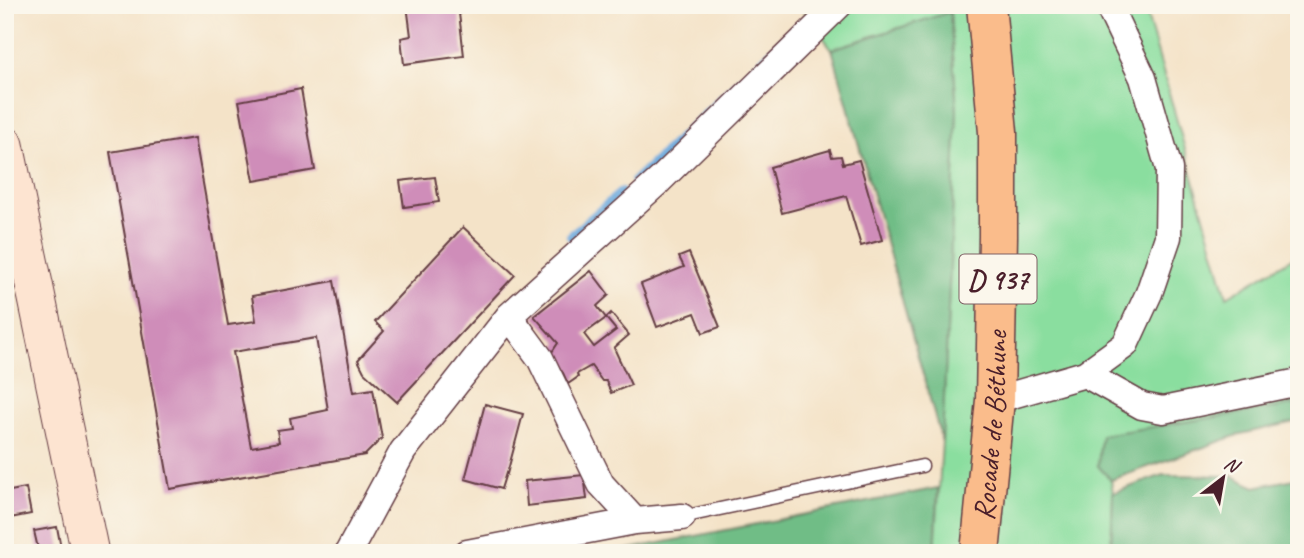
<svg xmlns="http://www.w3.org/2000/svg" width="1304" height="558" font-family="Caveat,sans-serif">
<style>
.green{fill:#8ade9f;stroke:#6a7e65;stroke-width:2}
.forest{fill:#6fbd86;stroke:#5c6e58;stroke-width:2}
.lines{fill:none;stroke-linecap:round;stroke-linejoin:round}
.stream{stroke:#6daade;stroke-width:10}
.building{fill:#cf8db9;fill-rule:evenodd}
.lane-casing{stroke:#643c43;stroke-width:15}
.street-casing{stroke:#643c43;stroke-width:29}
.secondary-casing{stroke:#643c43;stroke-width:39}
.primary-casing{stroke:#643c43;stroke-width:41}
.lane{stroke:#fff;stroke-width:12}
.street{stroke:#fff;stroke-width:26}
.secondary{stroke:#fde4d1;stroke-width:37}
.primary{stroke:#fabc8b;stroke-width:38}
.labels{text-anchor:middle;dominant-baseline:central;stroke-width:6;stroke-linejoin:round;paint-order:stroke}
.shield{fill:#fbf7ec;stroke:#7f6065;stroke-width:2}
.shield-label{font-size:28px;font-weight:bold;fill:#4a1f2b}
.street-label{font-size:30px;fill:#4a1f2b;stroke:#fbf7ec}
</style>
<rect width="100%" height="100%" fill="#fbf7ec"/>
<filter id="ink" filterUnits="userSpaceOnUse"><feTurbulence type="fractalNoise" baseFrequency=".0143" numOctaves="2"/><feDisplacementMap in="SourceGraphic" scale="14" xChannelSelector="R" yChannelSelector="G"/><feConvolveMatrix kernelMatrix="1 2 1 2 8 2 1 2 1" color-interpolation-filters="sRGB"/></filter>
<filter id="wash" filterUnits="userSpaceOnUse"><feTurbulence type="fractalNoise" baseFrequency=".00686" numOctaves="4" result="noise"/><feDisplacementMap in="SourceGraphic" scale="28" xChannelSelector="R" yChannelSelector="G"/><feGaussianBlur stdDeviation="1.57" result="paint"/><feColorMatrix in="noise" values="0 0 0 0 0 0 0 0 0 0 0 0 0 0 0 0 0 1.4 0 .05"/><feComposite in="paint" operator="in"/></filter>
<g filter="url(#wash)">
<rect width="100%" height="100%" fill="#f4e3c8"/>
<path class="green" d="M803,5H1144L1227,297L1299,254V404L1102,435L1098,466L1111,480L1113,493L1111,553H935L942,442L957,111L950,12L832,49L801,8Z"/>
<path class="forest" d="M950,12L957,111L942,442L832,49Z
M1299,404V421L1241,434L1111,480L1098,466L1101,435Z
M1163,475L1233,476L1255,487L1299,478V553H1111L1113,493Z
M938,488L935,553H610Z"/>
<g class="lines">
<path class="stream" d="M635,181L804,22
M571,236L621,193"/>
</g>
<g id="blocks">
<path class="building" d="M407,5H458L464,56L404,64L401,38L411,36Z
M301,89L315,170L254,181L239,101Z
M195,138L228,325L256,321L252,296L334,281L354,392L373,389L382,438L365,455L170,489L110,152ZM316,338L328,410L290,418L292,428L277,430L279,442L251,447L233,352Z
M830,150L832,157L841,156L843,164L859,160L882,240L861,246L846,196L782,213L770,167Z
M435,177L439,202L404,207L400,181Z
M463,227L515,275L397,402L364,372L358,360L384,331L375,322Z
M689,253L720,327L703,333L695,313L657,327L641,284L684,267L679,257Z
M591,271L609,295L597,306L606,318L584,334L594,347L616,330L606,318L611,313L629,335L614,348L631,385L611,393L606,381H602L591,366L577,374L578,377L568,384L563,373L550,355L558,343L534,316Z
M485,404L523,414L507,474L506,473L501,489L465,479Z
M584,475L587,499L527,506L525,481Z
M26,488L31,514L5,519V492Z
M57,527L62,553H39L34,531Z"/>
</g>
</g>
<g filter="url(#ink)">
<use href="#blocks" fill-opacity="0" stroke="#643c43" stroke-width="2"/>
<g class="lines">
<defs>
<path id="lane" d="M682,517L922,466"/>
<path id="street" d="M509,316L540,358L601,484L635,521
M1085,374L1142,406L1163,410L1299,382
M995,400L1085,374L1125,345L1149,293L1168,237L1169,169L1143,78L1108,5
M348,553L403,451L509,316L660,180L839,5
M467,553L635,521L682,517"/>
<path id="secondary" d="M5,145L90,553"/>
<g id="primary">
<path id="s1" d="M980,553L995,400L998,236V132L986,5"/>
</g>
</defs>
<use href="#lane" class="lane-casing"/>
<use href="#street" class="street-casing"/>
<use href="#secondary" class="secondary-casing"/>
<use href="#primary" class="primary-casing"/>
<use href="#lane" class="lane"/>
<use href="#street" class="street"/>
<use href="#secondary" class="secondary"/>
<use href="#primary" class="primary"/>
</g>
</g>
<g class="labels">
<rect class="shield" x="959.5" y="254.5" width="77" height="49" rx="5"/>
<g class="shield-label">
<text x="998" y="279">D 937</text>
</g>
<g class="street-label">
<text stroke="none"><textPath href="#s1" startOffset="128">Rocade de Béthune</textPath></text>
</g>
</g>
<rect width="1304" height="558" fill="none" stroke="#fbf7ec" stroke-width="28"/>
<g transform="translate(1223 478) rotate(31)" stroke="#fbf7ec" stroke-width="5" paint-order="stroke">
<path d="M0-5L12 26L0 18L-12 26Z" fill="#4a1f2b"/>
<text y="-10" font-size="19" font-weight="bold" text-anchor="middle" fill="#4a1f2b">N</text>
</g>
</svg>
